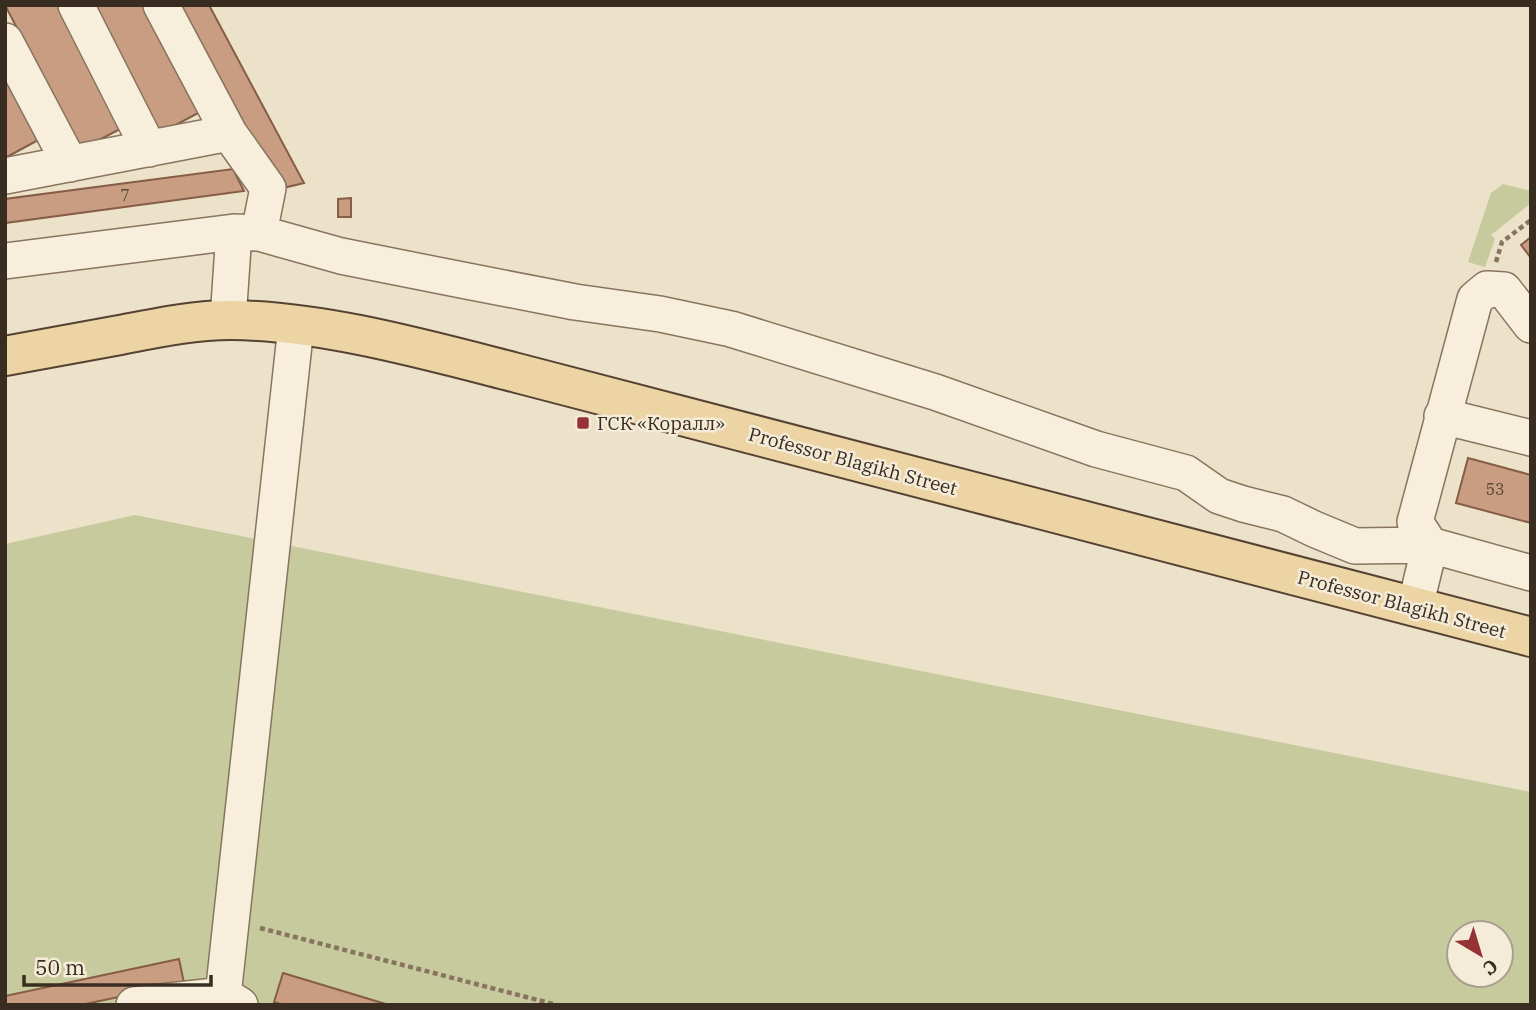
<svg xmlns="http://www.w3.org/2000/svg" width="1536" height="1010" font-family="'IBM Plex Serif',serif">
<style>
.green{fill:#c6ca9d;fill-rule:evenodd}
.building{fill:#c89d81;stroke:#865d46;stroke-width:2}
.lines{fill:none;stroke-linecap:round;stroke-linejoin:round}
.minor-casing{stroke:#88745f;stroke-width:38}
.major-casing{stroke:#564232;stroke-width:42}
.path{stroke:#88745f;stroke-width:4.5;stroke-dasharray:5 3.5;stroke-linecap:butt}
.minor{stroke:#f7efdc;stroke-width:35}
.major{stroke:#ecd4a4;stroke-width:38}
.poi-dot{fill:#943235;stroke:#f4ebd8;stroke-width:2.5}
.labels{text-anchor:middle;dominant-baseline:central;stroke-width:5;stroke-linejoin:round;paint-order:stroke}
.number-label{font-size:16px;fill:#5d4839}
.poi-label{font-size:19px;fill:#392c21;stroke:#f4ebd8;text-anchor:start}
.street-label{font-size:19px;fill:#392c21;stroke:#f4ebd8}
</style>
<rect width="100%" height="100%" fill="#ece1c9"/>
<path class="green" d="M1503,184L1531,191V203L1491,235L1495,239L1485,267L1468,262L1491,193Z
M135,515L1531,792V1005H5V544ZM1459,933H1501V975H1459Z"/>
<path class="building" d="M5,5H59L122,128L80,150Z
M91,5H144L200,112L159,134Z
M181,5H209L304,183L279,189Z
M5,70L42,138L5,158Z
M233,169L244,191L5,223V199Z
M351,198V217H338V199Z
M1531,237V258L1521,245Z
M1468,458L1531,475V523L1456,503Z
M179,959L184,983L81,1005H5V996Z
M283,973L389,1005H284L274,1002Z"/>
<g class="lines">
<defs>
<path id="minor" d="M76,5L149,149
M161,5L229,133
M5,41L70,164
M5,176L229,133L268,188L259,233
M5,261L234,232L259,233L341,256L467,281L575,302L660,314L731,329L935,392L1096,449L1186,473L1219,496L1243,504L1283,514L1314,529L1355,546L1430,545L1531,573
M228,320L234,232
M1442,416L1531,438
M1415,607L1430,545L1415,522L1475,299L1487,289L1504,290L1531,325
M134,1005L224,995L240,1005
M222,1005L296,326"/>
<path id="major" d="M5,356C44,349 82,342 120,335C156,328 194,320 231,320C324,321 427,350 517,373L1531,637"/>
</defs>
<use href="#minor" class="minor-casing"/>
<use href="#major" class="major-casing"/>
<path class="path" d="M1496,262L1502,242L1531,220
M260,928L557,1005"/>
<use href="#minor" class="minor"/>
<use href="#major" class="major"/>
</g>
<rect class="poi-dot" x="576" y="416" width="14" height="14" rx="3.5"/>
<g class="labels">
<g class="number-label">
<text x="125" y="195">7</text>
<text x="1495" y="489">53</text>
</g>
<g class="poi-label">
<text x="597" y="423">ГСК «Коралл»</text>
</g>
<g class="street-label">
<text transform="translate(853 461) rotate(15)">Professor Blagikh Street</text>
<text transform="translate(1402 604) rotate(15)">Professor Blagikh Street</text>
</g>
</g>
<rect width="1536" height="1010" fill="none" stroke="#392c21" stroke-width="14"/>
<g transform="translate(1480 954) rotate(142)"><circle r="33" fill="#f4ebd8" stroke="#a99f8f" stroke-width="2"/>
<path d="M0-5L12 26L0 18L-12 26Z" fill="#943235"/>
<text y="-10" font-size="19" font-weight="bold" text-anchor="middle" fill="#392c21">С</text>
</g>
<path d="M24 975v10h187v-10" fill="none" stroke="#392c21" stroke-width="3.5"/>
<text x="35" y="975" font-size="21" fill="#392c21" stroke="#f4ebd8" stroke-width="5" paint-order="stroke">50 m</text>
</svg>
